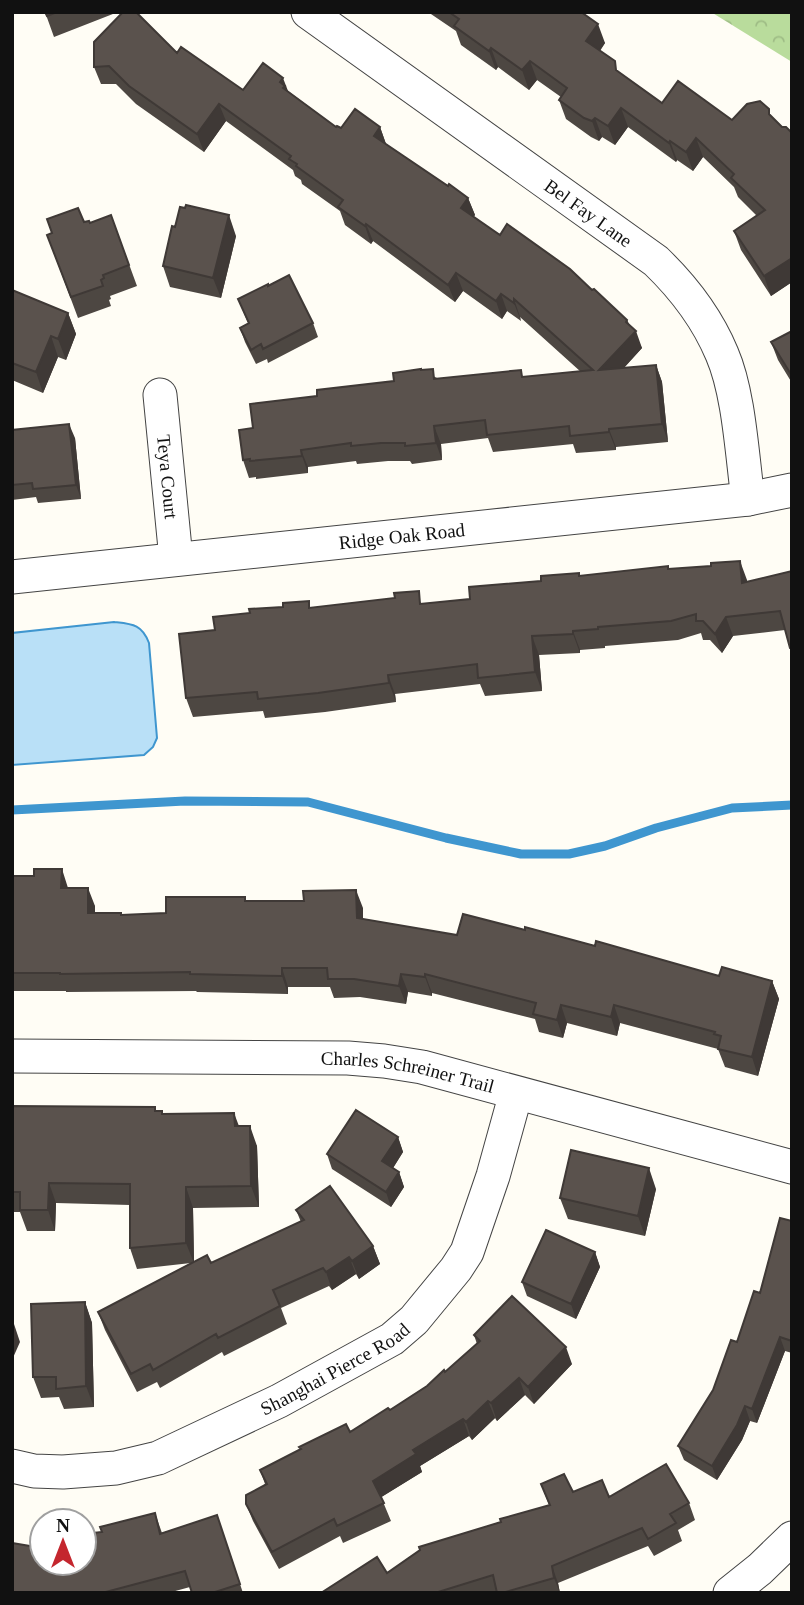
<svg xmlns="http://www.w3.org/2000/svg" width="804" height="1605" font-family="'Times New Roman',serif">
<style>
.forest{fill:url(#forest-crowns)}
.water{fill:#b9e0f7;stroke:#3f96cf;stroke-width:2}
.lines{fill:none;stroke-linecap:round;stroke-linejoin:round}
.stream{stroke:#3f96cf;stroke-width:9}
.street-casing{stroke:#444;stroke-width:35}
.street{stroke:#fff;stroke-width:33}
.wall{fill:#4d4742}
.shaded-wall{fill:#3f3936}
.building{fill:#5a524d;stroke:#3f3936;stroke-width:2}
.labels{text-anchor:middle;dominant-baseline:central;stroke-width:7;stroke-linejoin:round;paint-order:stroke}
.street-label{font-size:19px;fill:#111;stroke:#fff}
</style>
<defs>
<pattern id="forest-crowns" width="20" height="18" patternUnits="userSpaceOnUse" patternTransform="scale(1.75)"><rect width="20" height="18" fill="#b9dc9c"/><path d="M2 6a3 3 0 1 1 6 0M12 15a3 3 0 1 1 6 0" fill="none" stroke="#9ebc85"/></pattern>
</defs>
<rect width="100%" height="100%" fill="#fffdf5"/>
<path class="forest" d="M711,12H792V62Z"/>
<path class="water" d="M114,622C132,624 142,624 149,643L157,738L153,747L144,755L12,765V633Z"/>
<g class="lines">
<path class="stream" d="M12,810L185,801L308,802L446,838L521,854H569L605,846L656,828L732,808L792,805"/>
<defs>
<g id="street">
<path id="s1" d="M308,12L656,261C684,288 707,318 722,354C739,393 742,455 748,499"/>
<path id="s2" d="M160,395L176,559"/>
<path id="s3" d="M12,577L748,499L792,490"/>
<path id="s4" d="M12,1056L348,1058L384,1061L422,1067L792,1167"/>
<path id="s5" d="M12,1466L34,1471L63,1472L116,1468L158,1458L279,1401L392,1339L414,1320L456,1269L467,1252L493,1176L516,1093"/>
<path d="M730,1593L760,1569L792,1538"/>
</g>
</defs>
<use href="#street" class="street-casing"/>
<use href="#street" class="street"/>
</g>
<path class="wall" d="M45,12H118L54,37Z
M428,12H581L605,43L600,51L619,73L662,103L732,120L772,117L782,127L792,133V282L771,296L741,250L734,231L757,216L738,197L734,187L703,157L693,171L677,160L676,162L628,127L615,145L602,137L599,141L591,137L566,119L559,100L561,97L537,80L529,90L498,67L496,70L461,45L456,31Z
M177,53L243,90L288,91L336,127L341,128L380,127L386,144L448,186L468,198L475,215L473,217L500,235L592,290L627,320L642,348L624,368L656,365L662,382L668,442L616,447V450L576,453L573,444L493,452L488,438L441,444L442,460L412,464L410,461H388L357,464L356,461L308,467V473L256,479V477L249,478L243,460L253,428L317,396L394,381L421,370L437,378L524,377L581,372L520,317L521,321L507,311L502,319L463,291L455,302L373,241L371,244L345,225L340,211L302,184L301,180L295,176L293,170L226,121L204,152L136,104L116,84H101L94,67Z
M111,215L137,286L110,296L111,299L109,300L111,306L78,318L47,235L84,222L90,223Z
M175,227L236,236L221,298L170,287L163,266Z
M268,286L313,323L318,337L268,363L267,359L256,364L245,342L240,328L248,323L238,299Z
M12,290L68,313L76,334L66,360L58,357L43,393L12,380Z
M792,331V383L778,360L771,342Z
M12,430L75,438L81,499L38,503L36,497L12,500Z
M669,569L747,580V582L792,571V653L785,630L733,636L722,653L710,640H703L701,633L678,640L605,646V648L580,650V653L539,655L542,691L485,696L480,684L395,694L396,702L325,712L265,718L263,711L193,717L186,698L215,630L250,613L283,607L311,608L424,604L470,599L541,581L580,576Z
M12,876L68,888L95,906V913L122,915L166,913L245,897L246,901L363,908V919L457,935L525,930L719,976L772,981L779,999L758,1076L725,1067L718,1049L620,1023L617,1036L567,1023L563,1038L539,1032L535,1019L432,993V996L408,992L406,1004L360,997L334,998L330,987H288V994L197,992L196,991L66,992V991H12Z
M12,1106L162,1111L163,1114L239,1126L257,1146L259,1207L193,1208L194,1262L211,1263L301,1222L296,1210L373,1246L380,1264L359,1279L356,1274L332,1290L329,1286L281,1308L287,1324L224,1356L222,1352L160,1388L157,1382L137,1392L105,1330L98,1312L191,1263L137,1269L130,1248V1205L56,1203L55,1231H27L20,1212H12Z
M398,1137L403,1152L393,1168L399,1172L404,1187L391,1207L332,1169L327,1154Z
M656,1189L645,1236L568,1219L560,1198Z
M792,1221V1353L785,1351L757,1423L750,1421L742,1440L717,1480L684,1460L678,1446L713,1390L737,1342L760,1293Z
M595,1252L600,1267L576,1319L527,1296L522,1282Z
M85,1302L92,1323L94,1407L64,1409L59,1397L41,1398L33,1377Z
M474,1335L572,1364L534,1404L525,1395L497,1421L495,1418L472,1440L469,1436L420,1466L422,1472L381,1497L391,1521L343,1543L340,1536L279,1569L253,1521L246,1504L265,1484L260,1470L350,1432L390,1410L427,1386L445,1372L477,1344Z
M541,1484L573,1492L609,1497L689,1503L695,1520L678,1530L682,1541L654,1556L648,1546L558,1583L560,1593H321L387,1573L501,1522L549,1505Z
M155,1513L162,1533L217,1515L243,1593H192L190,1587L168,1593H12L42,1563L102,1532Z"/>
<path class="shaded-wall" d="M598,24L605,43L593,60L586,41Z
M491,48L498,67L496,70L489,51Z
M530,61L537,80L529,90L522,70Z
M283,78L290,96H289L280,82Z
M219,104L226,121L204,152L197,134Z
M621,108L628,127L615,145L608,126Z
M595,118L602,137L599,141L592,121Z
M380,127L386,144L374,136Z
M696,138L703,157L693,171L686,152Z
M670,141L677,160L676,162L669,143Z
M468,198L475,215L467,226L461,208Z
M229,215L236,236L221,298L213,278Z
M366,224L373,241L371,244L365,226Z
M792,258V282L771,296L764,276Z
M456,273L463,291L455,302L448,285Z
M501,294L507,311L502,319L496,301Z
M514,299L520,317L521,321L514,303Z
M68,313L76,334L66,360L58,339Z
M627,320L632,335L636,331L642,348L605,388L599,370Z
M51,336L58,357L43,393L36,372Z
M656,365L662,382L668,442L662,424Z
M69,424L75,438L81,499L76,485Z
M434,426L441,444L442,460L436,443Z
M609,429L616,447V450L609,432Z
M301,450L308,467V473L302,456Z
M740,561L747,580L748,602L742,583Z
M726,617L733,636L722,653L715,634Z
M573,631L580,650V653L573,634Z
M532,636L539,655L542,691L535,672Z
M388,675L395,694L396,702L389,683Z
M62,869L68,888H61Z
M88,888L95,906V931L88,913Z
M356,890L363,908V936L357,918Z
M282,968L288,987V994L282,976Z
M401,974L408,992L406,1004L399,986Z
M425,974L432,993V996L425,977Z
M772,981L779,999L758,1076L752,1057Z
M561,1005L567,1023L563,1038L557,1020Z
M614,1005L620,1023L617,1036L611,1017Z
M234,1113L242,1134L235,1126Z
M250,1126L257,1146L259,1207L251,1186Z
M398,1137L403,1152L388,1176L382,1161Z
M649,1168L656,1189L645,1236L638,1216Z
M399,1172L404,1187L391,1207L386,1192Z
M49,1183L56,1203L55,1231L48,1210Z
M186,1187L193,1208L194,1263L186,1243Z
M373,1246L380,1264L359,1279L352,1261Z
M595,1252L600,1267L576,1319L571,1304Z
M349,1257L356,1274L332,1290L326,1272Z
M85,1302L92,1323L94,1407L86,1386Z
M14,1324L20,1342L12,1360V1328Z
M780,1337L785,1351L757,1423L752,1409Z
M566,1347L572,1364L534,1404L528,1387Z
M519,1378L525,1395L497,1421L491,1403Z
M488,1401L495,1418L472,1440L466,1422Z
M745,1406L750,1421L742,1440L717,1480L712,1466Z
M463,1419L469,1436L420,1466L422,1472L380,1498L373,1481L413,1450Z
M552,1566L558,1583L560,1593L554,1578Z"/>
<path class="building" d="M45,12H57L47,16Z
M123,12H136L177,53L181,47L243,90L263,63L283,78L280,82L285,86L283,88L336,127L337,126L341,128L355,109L380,127L374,136L448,186L449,184L468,198L461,208L500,235L507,224L570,269L592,290L594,289L627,320L626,322L636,331L599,370L656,365L662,424L609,429V432L570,436L569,426L487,435L485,420L434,426L436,443L405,446V443H381L351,446V443L301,450L302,456L250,461V459L243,460L239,430L253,428L250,404L317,396V390L394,381L393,373L421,369V370L433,369L434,379L521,370L522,377L593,370L514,299V303L501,294L496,301L456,273L448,285L366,224L365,226L338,207L343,200L296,166L297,164L289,159L291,156L219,104L197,134L129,86L109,66L94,67V42Z
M449,12H581L598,24L586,41L615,61L616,70L662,103L678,81L732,120L747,104L760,101L769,109V114L782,127H786L792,133V258L764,276L734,231L765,210L731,178L734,174L696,138L686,152L670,141L669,143L621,108L608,126L595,118L592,121L584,118L559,100L567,88L530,61L522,70L491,48L489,51L454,26L459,19Z
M186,205L229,215L213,278L163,266L172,226L175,227L180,207L185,208Z
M78,208L84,222L89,221L90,223L111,215L129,265L103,275L104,278L101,280L103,286L71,297L47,235L52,233L47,219Z
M289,275L313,323L263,349L261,344L251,350L240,328L249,323L238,299L268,284V286Z
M12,290L68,313L58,339L51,336L36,372L12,363Z
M792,331V376L771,342Z
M69,424L76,485L33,489L32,483L12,485V430Z
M740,561L742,583L792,571V649L790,648L780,611L726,617L715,634L703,621H696V614L671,621L598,627V629L573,631V634L532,636L535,672L478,678L477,664L388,675L389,683L318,693L258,699L257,692L186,698L179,634L215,630L213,617L250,613L249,609L283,607V603L309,601V608L395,598L394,593L419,591L420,604L470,599L469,587L541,581V576L579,573V576L668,566V569L711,566V563Z
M34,869H62L61,888H88V913H121V915L166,913V897H245V901H304L303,891L356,890L357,918L457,935L463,914L525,930V927L595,946L596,941L719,976L722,967L772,981L752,1057L718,1049L721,1036L714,1034L715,1032L614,1005L611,1017L561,1005L557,1020L533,1014L536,1003L425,974V977L401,974L399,986L354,979H328L327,968H282V976L190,974V972L60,974V973H12V876H34Z
M12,1106L155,1107V1111H162V1114L234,1113L235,1126H250L251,1186L186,1187V1243L130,1248V1184L49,1183L48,1210H20V1192H12Z
M356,1110L398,1137L382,1161L399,1172L386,1192L327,1154Z
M571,1150L649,1168L638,1216L560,1198Z
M330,1186L373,1246L352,1261L349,1257L326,1272L323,1268L273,1290L280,1306L218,1338L216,1334L153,1370L150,1364L131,1374L98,1312L207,1255L211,1263L304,1220L296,1210Z
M780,1218L792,1221V1341L780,1337L752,1409L745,1406L737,1425L712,1466L678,1446L713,1390L731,1340L737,1342L754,1291L760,1293Z
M546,1230L595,1252L571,1304L522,1282Z
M512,1296L566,1347L528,1387L519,1378L491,1403L488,1401L466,1422L463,1419L413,1450L416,1454L373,1481L384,1503L337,1526L334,1519L272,1552L246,1504V1495L267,1484L260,1470L301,1449L299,1447L346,1424L350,1432L388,1408L390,1410L427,1386L444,1370L445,1372L480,1341L474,1335Z
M85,1302L86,1386L56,1389V1377H33L31,1304Z
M666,1464L689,1503L670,1514L676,1523L648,1539L642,1528L552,1566L554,1578L502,1593H497L493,1575L435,1593H321L377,1557L387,1573L420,1550L419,1547L501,1522L500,1519L550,1505L541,1484L564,1474L573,1492L602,1480L609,1497Z
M155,1513L160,1534L217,1515L240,1584L212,1593H192L185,1571L102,1593H12V1543L30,1546L42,1545V1563H84V1534L102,1532L100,1527Z"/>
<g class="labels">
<g class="street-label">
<text stroke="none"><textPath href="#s1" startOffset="345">Bel Fay Lane</textPath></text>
<text stroke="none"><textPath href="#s2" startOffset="82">Teya Court</textPath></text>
<text stroke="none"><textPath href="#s3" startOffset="392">Ridge Oak Road</textPath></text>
<text stroke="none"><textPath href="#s4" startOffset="397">Charles Schreiner Trail</textPath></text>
<text stroke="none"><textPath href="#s5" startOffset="346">Shanghai Pierce Road</textPath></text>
</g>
</g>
<rect width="804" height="1605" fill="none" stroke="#111111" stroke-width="28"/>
<g transform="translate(63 1542)"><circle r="33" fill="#ffffff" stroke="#a0a0a0" stroke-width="2"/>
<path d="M0-5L12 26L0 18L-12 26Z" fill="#c4262e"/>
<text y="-10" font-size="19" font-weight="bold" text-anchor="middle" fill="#111111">N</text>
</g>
</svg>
